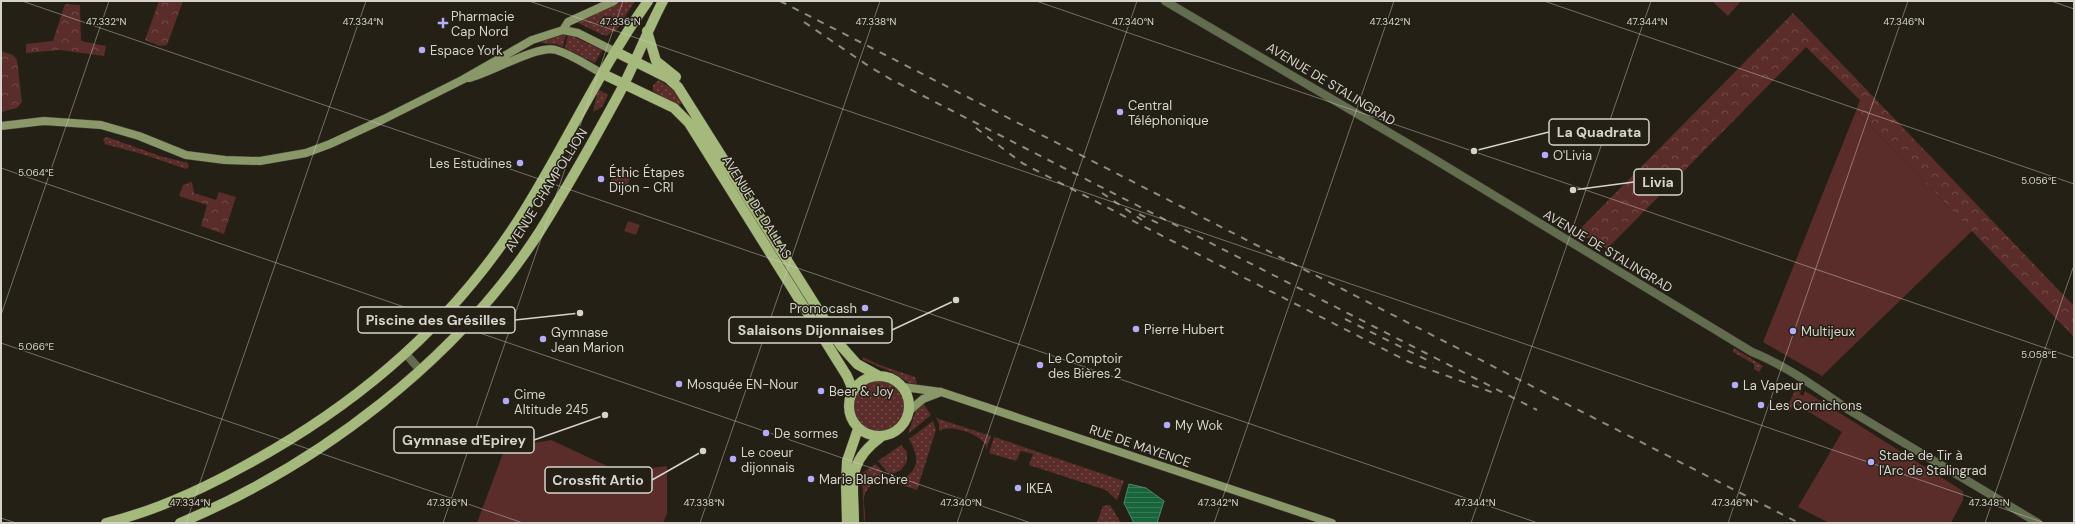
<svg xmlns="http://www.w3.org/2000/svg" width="2075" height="524" font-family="'DM Sans',sans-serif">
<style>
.grass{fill:url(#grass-dots)}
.park{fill:url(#park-crowns)}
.garden{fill:#5b2d2a}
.water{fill:url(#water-rules);stroke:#518666}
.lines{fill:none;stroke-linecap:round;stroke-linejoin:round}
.tertiary-casing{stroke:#403d32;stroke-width:9}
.secondary-casing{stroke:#403d32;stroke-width:9}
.primary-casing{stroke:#403d32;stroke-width:11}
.tertiary{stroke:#636c4f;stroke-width:8}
.secondary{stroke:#899769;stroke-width:8}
.primary{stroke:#a6b97d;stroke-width:10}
.rail{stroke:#8d8a82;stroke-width:2;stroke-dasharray:7 7;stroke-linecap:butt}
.ticks{fill:none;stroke:#d5d3cc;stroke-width:1;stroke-opacity:0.45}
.poi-dot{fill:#b4acf9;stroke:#242015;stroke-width:1.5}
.labels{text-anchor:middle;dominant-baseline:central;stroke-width:3;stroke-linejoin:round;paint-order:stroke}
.poi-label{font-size:13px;fill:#d5d3cc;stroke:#242015;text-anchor:start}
.street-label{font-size:13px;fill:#d5d3cc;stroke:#242015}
.ticks-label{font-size:10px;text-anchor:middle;fill:#d5d3cc;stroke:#242015;stroke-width:3;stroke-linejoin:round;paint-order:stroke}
.leader{fill:none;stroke:#d5d3cc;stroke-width:1.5}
.callout-dot{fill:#d5d3cc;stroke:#242015;stroke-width:1.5}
.callout{fill:#242015;stroke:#d5d3cc;stroke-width:1.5}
.callout-label{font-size:14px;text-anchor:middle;font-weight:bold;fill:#d5d3cc}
</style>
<defs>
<pattern id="grass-dots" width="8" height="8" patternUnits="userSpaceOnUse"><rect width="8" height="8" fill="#5b2d2a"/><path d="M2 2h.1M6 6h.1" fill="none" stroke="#724b48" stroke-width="1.8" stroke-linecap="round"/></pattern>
<pattern id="park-crowns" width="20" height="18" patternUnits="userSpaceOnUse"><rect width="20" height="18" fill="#5b2d2a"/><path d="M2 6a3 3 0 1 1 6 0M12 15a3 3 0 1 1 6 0" fill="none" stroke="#724b48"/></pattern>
<pattern id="water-rules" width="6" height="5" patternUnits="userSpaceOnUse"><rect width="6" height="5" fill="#18653b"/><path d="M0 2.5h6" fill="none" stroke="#397a56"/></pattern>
</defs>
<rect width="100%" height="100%" fill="#242015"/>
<path class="grass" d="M619,1H635L615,32H611L607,36L603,35L576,22Z
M563,34H566L563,47L556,44L541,43L542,41Z
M568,34L602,50L595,63L565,48Z
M659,80L673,89L682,103L678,106L653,91V85Z
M598,89L608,95L602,107L593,112Z
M107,137L160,156L188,163L189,167L186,169L142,154L105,144L103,139Z
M1734,348L1763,366L1759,372L1754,369V364L1733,352Z
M863,357L877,364L915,377L917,384L909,383L892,372L863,360Z
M854 406a25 25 0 1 1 50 0a25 25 0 1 1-50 0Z
M1797,387L1802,390L1789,412L1787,407Z
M923,403L931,415L908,434L917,407Z
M936,418L991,436L986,450V445C978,433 950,424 939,431V424Z
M933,421L936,430L917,490L896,483C898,480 902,480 906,477C921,467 917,452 909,439Z
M994,437L1124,481L1117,500L1106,490L1029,465L1033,454L1021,451L1016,461L989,453Z
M901,445L907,452V462L901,470L890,475L878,461Z
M876,464L886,476C874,482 862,489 864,505C865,511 866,518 864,523L862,473Z
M1110,505L1121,523L1097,522L1103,506Z"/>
<path class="park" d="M159,1H183L167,45L160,46L145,40Z
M65,4L80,5L81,41L106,46L104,56L60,50L26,53V44L53,41Z
M1793,13L2074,306V337L1856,111L1860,100L1806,47L1607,249L1577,232Z
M1,51L13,55L17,60L22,102L17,108L1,112Z
M192,182L194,193L216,200L219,192L236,197L224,234L201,226L207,205L179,196L183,185Z"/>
<path class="garden" d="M1712,1H1741L1728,16Z
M1856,111L1972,231L1822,376L1763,342Z
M617,169L631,177L624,191L609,184Z
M628,221L640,225L636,235L624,231Z
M1805,391L1963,491V500L1951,523H1829L1798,507L1842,432L1794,403L1800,394L1803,396Z
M551,440L620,472L667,466V514L663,523H477L505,448Z"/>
<path class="water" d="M1129,484L1146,488L1164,501L1157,523H1134L1124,503Z"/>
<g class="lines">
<defs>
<path id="tertiary" d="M1165,1L1429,156L1752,352C1787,366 1818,389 1849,410L2038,523
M406,354L420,370"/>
<path id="secondary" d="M563,30L578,33L616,52
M469,78C491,73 538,44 556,50C573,55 588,66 603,74
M1,126L44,121L101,125L139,136L186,155L225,160L260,161L306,153L330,144L384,119L462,80L532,40L563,30L568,22L614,1
M903,387L941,392L1332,523
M909,411L923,399L941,392"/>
<path id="primary" d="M647,31L656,61L676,77
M616,52L668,78L678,87L841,346L857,364L877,375
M603,74L674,108L689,123L847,376L853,390
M849 406a30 30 0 1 1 60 0a30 30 0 1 1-60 0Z
M106,523C155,511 201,490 246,465C357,405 453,323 521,216C565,146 600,69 648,1
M180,523C320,464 457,360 540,231C568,186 594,140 619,94C635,64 647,31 663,1
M847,523L846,484L847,461L858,429
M854,523C854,484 845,463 881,437"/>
</defs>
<use href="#tertiary" class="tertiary-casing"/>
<use href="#secondary" class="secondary-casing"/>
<use href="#primary" class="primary-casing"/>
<use href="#tertiary" class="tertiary"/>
<use href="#secondary" class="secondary"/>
<use href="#primary" class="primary"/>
<path class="rail" d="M780,1L1799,523
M804,22L870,67L892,80L1537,410
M976,128L1022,163L1143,226L1409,362L1494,393
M1102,193L1142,220
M1139,214L1164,226
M1345,319L1433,363"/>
</g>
<path class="ticks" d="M22,1L1538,523M529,1L2045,523M1036,1L2074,358M1544,1L2074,184M2051,1L2074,9M1,168L1031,523M1,315L109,1M1,343L523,523M1,518L16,523M186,523L366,1M443,523L623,1M700,523L880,1M957,523L1137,1M1214,523L1394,1M1471,523L1651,1M1728,523L1908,1M1985,523L2074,265"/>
<g class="poi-dot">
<path d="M441 17h4v4h4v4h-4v4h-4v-4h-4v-4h4z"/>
<circle cx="422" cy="50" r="4"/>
<circle cx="1120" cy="112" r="4"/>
<circle cx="1545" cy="155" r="4"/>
<circle cx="520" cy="163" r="4"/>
<circle cx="601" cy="179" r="4"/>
<circle cx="865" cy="308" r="4"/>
<circle cx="1136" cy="329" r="4"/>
<circle cx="1793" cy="331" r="4"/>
<circle cx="543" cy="339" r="4"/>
<circle cx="1040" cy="365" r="4"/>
<circle cx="679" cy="384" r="4"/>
<circle cx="1735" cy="385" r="4"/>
<circle cx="821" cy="391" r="4"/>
<circle cx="506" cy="401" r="4"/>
<circle cx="1761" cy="405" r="4"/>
<circle cx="1167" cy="425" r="4"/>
<circle cx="766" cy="433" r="4"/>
<circle cx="733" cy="459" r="4"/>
<circle cx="1871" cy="462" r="4"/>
<circle cx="811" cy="479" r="4"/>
<circle cx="1018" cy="488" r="4"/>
</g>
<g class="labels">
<g class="poi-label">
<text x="451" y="16">Pharmacie<tspan x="451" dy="15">Cap Nord</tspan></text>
<text x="430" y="50">Espace York</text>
<text x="1128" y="105">Central<tspan x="1128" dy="15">Téléphonique</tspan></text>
<text x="1553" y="155">O'Livia</text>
<text x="512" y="163" text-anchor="end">Les Estudines</text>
<text x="609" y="172">Éthic Étapes<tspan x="609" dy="15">Dijon - CRI</tspan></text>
<text x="857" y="308" text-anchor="end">Promocash</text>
<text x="1144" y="329">Pierre Hubert</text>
<text x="1801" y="331">Multijeux</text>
<text x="551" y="332">Gymnase<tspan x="551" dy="15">Jean Marion</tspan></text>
<text x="1048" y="358">Le Comptoir<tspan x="1048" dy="15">des Bières 2</tspan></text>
<text x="687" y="384">Mosquée EN-Nour</text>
<text x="1743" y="385">La Vapeur</text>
<text x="829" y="391">Beer &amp; Joy</text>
<text x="514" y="394">Cime<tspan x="514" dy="15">Altitude 245</tspan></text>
<text x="1769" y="405">Les Cornichons</text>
<text x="1175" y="425">My Wok</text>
<text x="774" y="433">De sormes</text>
<text x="741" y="452">Le coeur<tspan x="741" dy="15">dijonnais</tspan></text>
<text x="1879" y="455">Stade de Tir à<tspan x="1879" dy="15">l'Arc de Stalingrad</tspan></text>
<text x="819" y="479">Marie Blachère</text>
<text x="1026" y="488">IKEA</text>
</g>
<g class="street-label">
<text transform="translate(1331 84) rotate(31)">AVENUE DE STALINGRAD</text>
<text transform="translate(546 190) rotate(-58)">AVENUE CHAMPOLLION</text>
<text transform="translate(757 207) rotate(58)">AVENUE DE DALLAS</text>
<text transform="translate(1608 251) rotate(31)">AVENUE DE STALINGRAD</text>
<text transform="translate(1140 446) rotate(19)">RUE DE MAYENCE</text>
</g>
</g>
<g class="ticks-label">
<text x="106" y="25">47.332°N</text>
<text x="620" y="25">47.336°N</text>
<text x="363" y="25">47.334°N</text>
<text x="876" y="25">47.338°N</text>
<text x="1133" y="25">47.340°N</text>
<text x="1390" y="25">47.342°N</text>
<text x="1647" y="25">47.344°N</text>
<text x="1904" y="25">47.346°N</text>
<text x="36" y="176">5.064°E</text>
<text x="2039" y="184">5.056°E</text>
<text x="36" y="350">5.066°E</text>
<text x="2039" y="358">5.058°E</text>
<text x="190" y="506">47.334°N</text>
<text x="447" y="506">47.336°N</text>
<text x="704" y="506">47.338°N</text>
<text x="961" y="506">47.340°N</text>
<text x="1218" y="506">47.342°N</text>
<text x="1475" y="506">47.344°N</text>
<text x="1732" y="506">47.346°N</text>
<text x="1989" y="506">47.348°N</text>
</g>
<path class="leader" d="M1474 151L1549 132M1573 190L1634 182M580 313L515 320M956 300L892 330M605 415L534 440M703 451L652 480"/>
<g class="callout-dot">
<circle cx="1474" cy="151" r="4"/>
<circle cx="1573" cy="190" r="4"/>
<circle cx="580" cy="313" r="4"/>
<circle cx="956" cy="300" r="4"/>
<circle cx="605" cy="415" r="4"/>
<circle cx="703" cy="451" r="4"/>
</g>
<g class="callout">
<rect x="1549" y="119" width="100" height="26" rx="4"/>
<rect x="1634" y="169" width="48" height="26" rx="4"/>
<rect x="358" y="307" width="157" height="26" rx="4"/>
<rect x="729" y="317" width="163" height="26" rx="4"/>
<rect x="394" y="427" width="140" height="26" rx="4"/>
<rect x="545" y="467" width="107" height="26" rx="4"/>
</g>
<g class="callout-label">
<text x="1599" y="137">La Quadrata</text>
<text x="1658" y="187">Livia</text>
<text x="436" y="325">Piscine des Grésilles</text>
<text x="811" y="335">Salaisons Dijonnaises</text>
<text x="464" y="445">Gymnase d'Epirey</text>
<text x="598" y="485">Crossfit Artio</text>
</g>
<rect width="2075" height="524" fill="none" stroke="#d5d3cc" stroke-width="4"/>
</svg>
